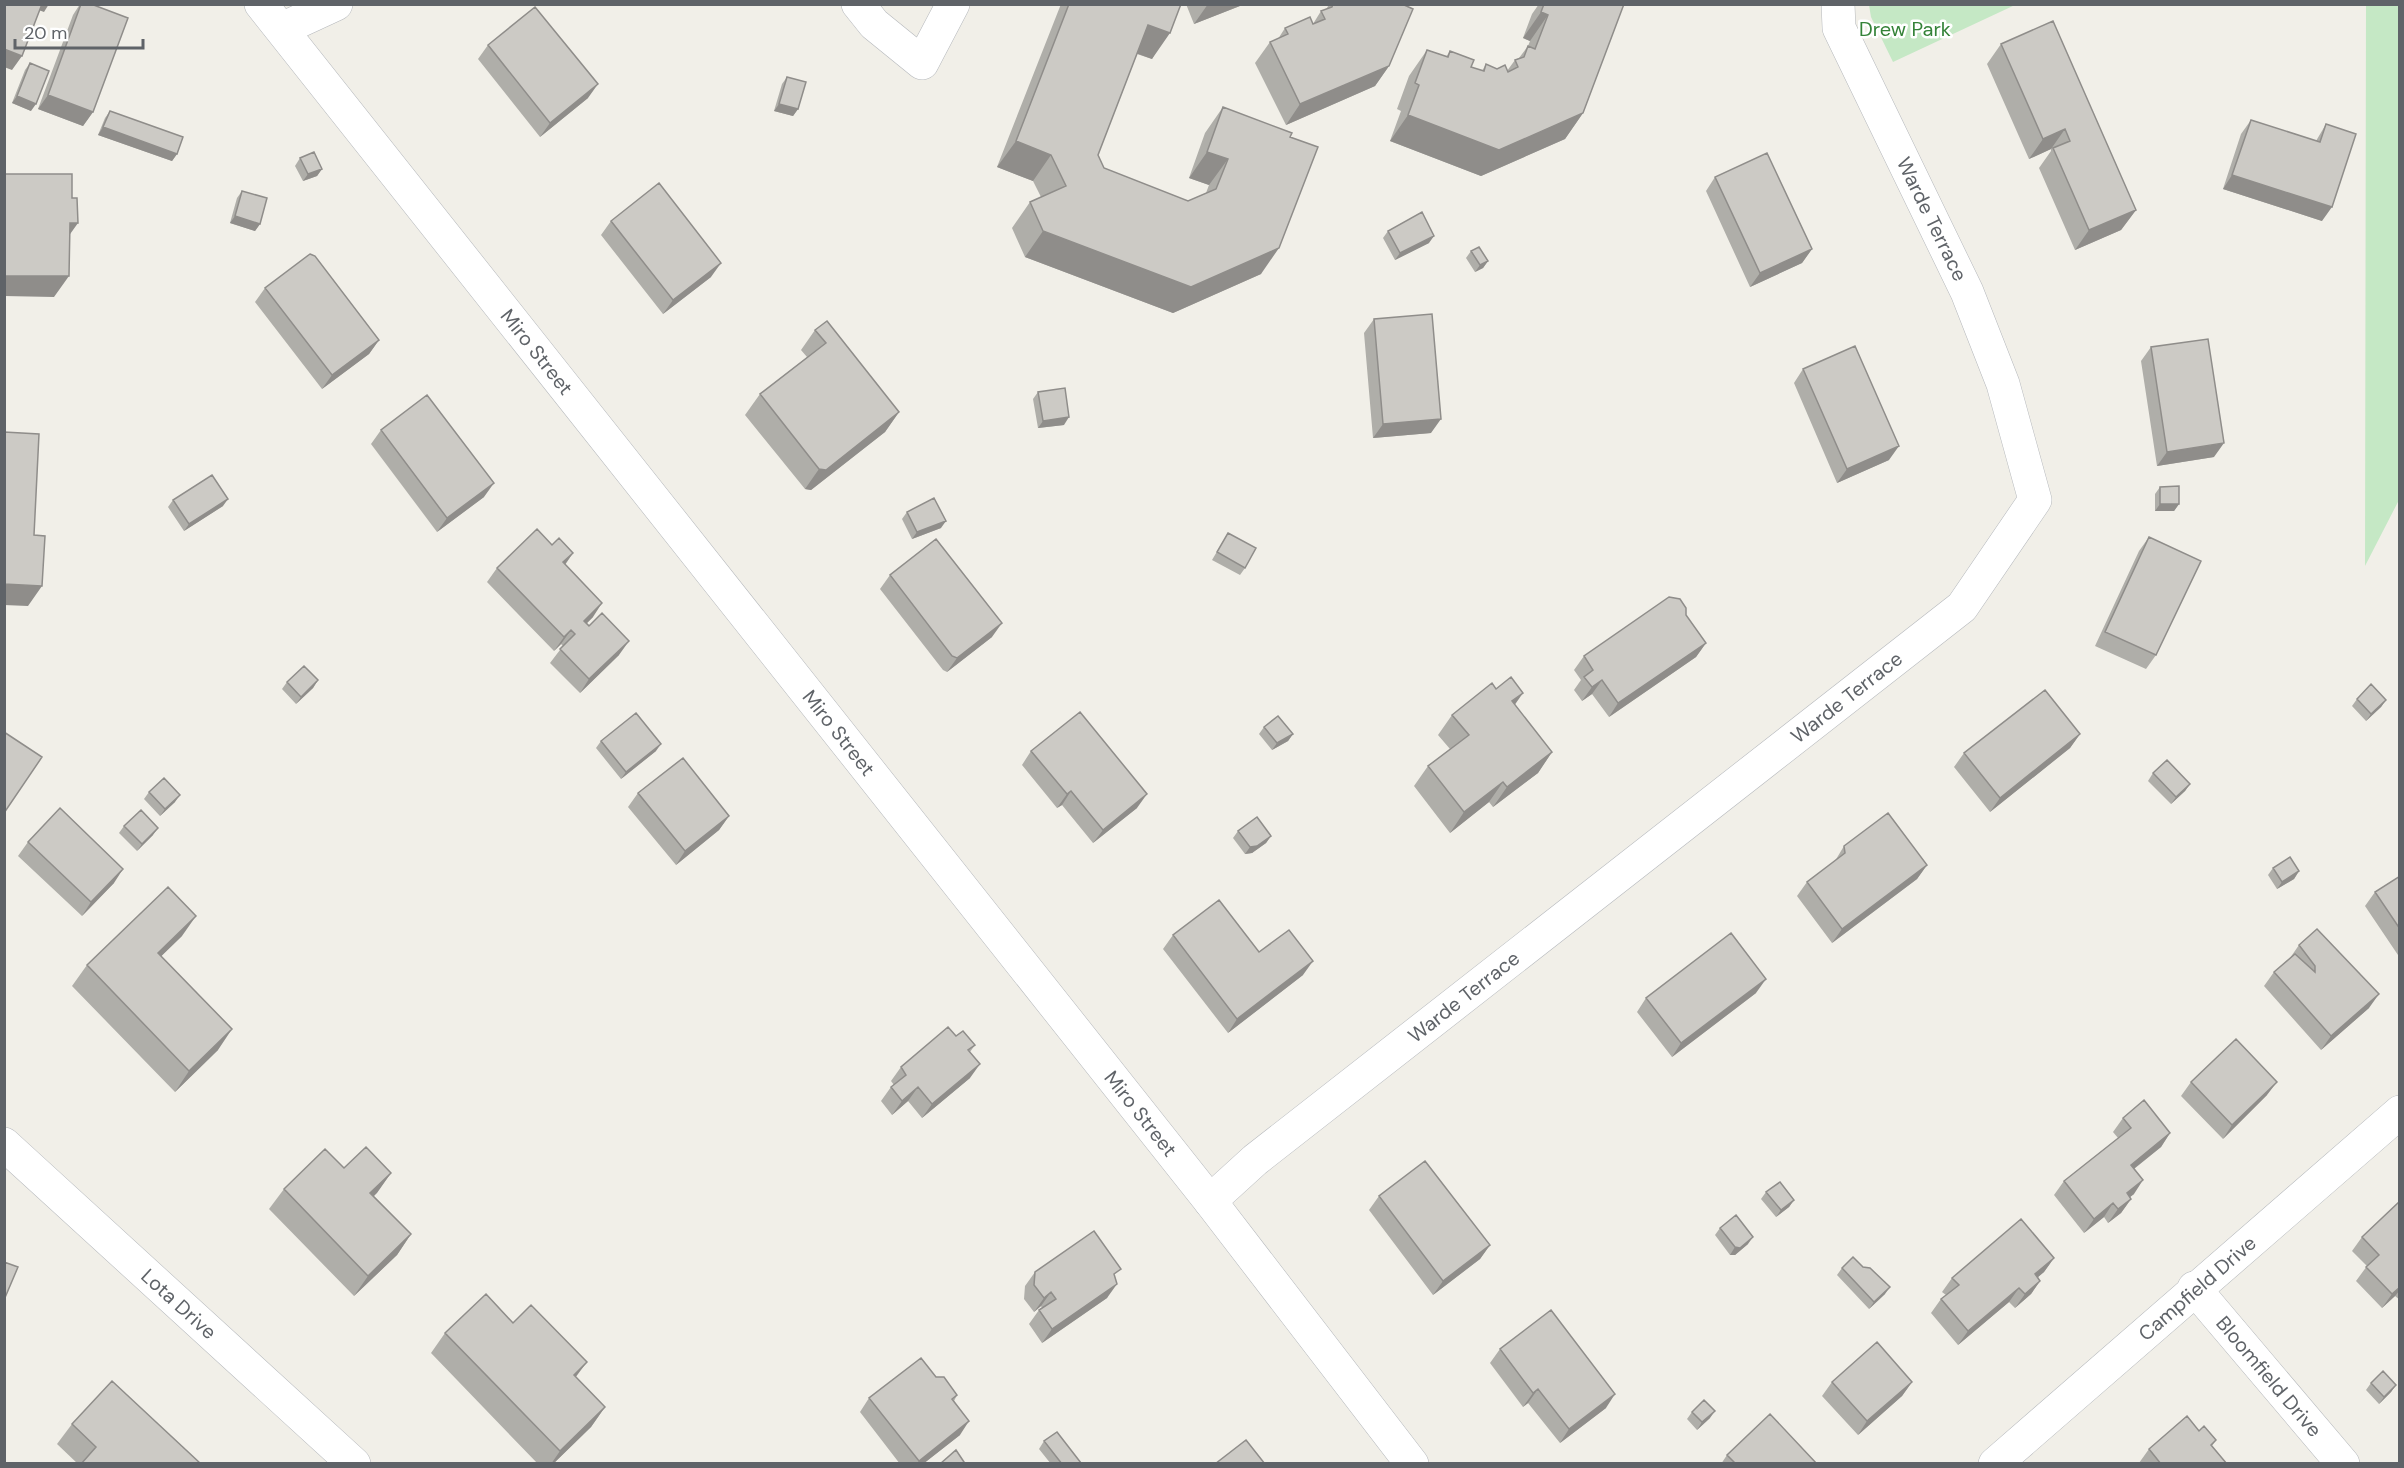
<svg xmlns="http://www.w3.org/2000/svg" width="2404" height="1468" font-family="'DM Sans',sans-serif">
<style>
.green{fill:#c5e8c5}
.lines{fill:none;stroke-linecap:round;stroke-linejoin:round}
.minor-casing{stroke:#b5b8bc;stroke-width:34}
.minor{stroke:#fff;stroke-width:33}
.wall{fill:#afaea9}
.shaded-wall{fill:#8f8d8a}
.building{fill:#cccac5;stroke:#8f8d8a;stroke-width:1.5}
.labels{text-anchor:middle;dominant-baseline:central;stroke-width:5;stroke-linejoin:round;paint-order:stroke}
.park-label{font-size:20px;fill:#348238;stroke:#fff}
.street-label{font-size:20px;fill:#5f6368;stroke:#fff}
</style>
<rect width="100%" height="100%" fill="#f1efe8"/>
<path class="green" d="M1869,5V4L2015,5L1893,62L1871,17Z
M2366,5H2399L2400,498L2365,566Z"/>
<g class="lines">
<defs>
<g id="minor">
<path id="s1" d="M261,4L1210,1201L1412,1464"/>
<path d="M858,4L874,24L922,63L953,4"/>
<path d="M282,29L336,4"/>
<path id="s2" d="M4,1144L354,1464"/>
<path id="s3" d="M1210,1201L1255,1160L1962,607L2035,500L2003,384L1967,292L1839,28L1838,4"/>
<path id="s4" d="M2194,1288L2343,1464"/>
<path id="s5" d="M1995,1464L2400,1112"/>
</g>
</defs>
<use href="#minor" class="minor-casing"/>
<use href="#minor" class="minor"/>
</g>
<path class="wall" d="M80,4H91L93,112L83,126L38,109L73,15Z
M1061,4H1181L1152,59L1137,54L1098,155L1104,168L1188,201L1206,193L1209,185L1189,178L1205,133L1223,107L1290,137L1261,274L1173,313L1025,257L1012,228L1030,202L1041,197L1033,181L997,167Z
M1186,4H1245L1194,24Z
M1329,4H1402L1389,66L1375,86L1286,125L1255,63L1270,42L1278,39L1285,28L1313,24L1321,11L1326,10Z
M1539,4H1624L1583,113L1565,139L1481,176L1390,141L1401,111L1397,109L1409,76L1427,50L1446,57L1450,51L1471,67L1482,71L1486,64L1497,69L1507,71L1515,60L1519,58L1528,46L1530,41L1523,38L1532,14Z
M2001,44L2136,210L2121,230L2075,250L2039,168L2051,151V149L2029,159L1987,64Z
M488,45L588,98L540,137L478,59Z
M30,63L31,111L12,103L25,70Z
M787,77L798,109L793,116L774,111L782,84Z
M110,111L177,154L172,161L98,135L105,118Z
M2251,120L2316,141L2326,124L2322,221L2223,189L2241,134Z
M300,158L322,169L317,176L303,181L295,166Z
M1715,177L1812,249L1802,263L1750,287L1706,191Z
M242,191L260,224L255,231L230,223L237,198Z
M611,221L711,277L663,314L601,235Z
M1388,231L1429,243L1395,260L1383,238Z
M1471,251L1488,261L1483,268L1475,272L1466,258Z
M265,288L379,340L369,354L322,389L255,302Z
M1374,319L1431,433L1373,438L1364,333Z
M815,330L899,412L885,432L811,490L805,489L745,415L760,394L807,357L801,350Z
M2151,347L2214,457L2157,466L2141,361Z
M1803,369L1889,460L1837,483L1794,383Z
M1038,392L1064,425L1038,428L1033,399Z
M381,430L484,497L437,532L371,444Z
M2160,487L2179,504L2174,511H2155V494Z
M173,500L223,506L184,531L168,507Z
M907,512L941,528L912,539L902,519Z
M1228,533L1245,568L1240,575L1212,560Z
M2149,537L2156,655L2146,669L2095,646L2139,551Z
M552,545L573,553L565,565L593,617L587,623L619,655L580,693L550,663L563,646L561,644L554,651L487,582L497,568Z
M890,575L992,637L947,672L943,670L880,589Z
M1686,615L1706,643L1696,657L1609,717L1592,694L1582,701L1574,690L1581,680L1574,670L1584,656Z
M318,680L313,688L296,704L282,689L287,682Z
M1496,689L1515,705L1552,752L1538,773L1493,807L1489,802L1450,833L1414,786L1428,766L1450,749L1438,735L1452,715Z
M2357,699L2386,700L2381,707L2366,721L2352,706Z
M1264,727L1293,734L1288,741L1272,750L1259,734Z
M2080,734L2070,748L1990,812L1954,767L1964,753Z
M601,741L656,751L621,779L596,748Z
M1031,751L1137,808L1093,843L1062,805L1057,808L1022,765Z
M2153,773L2190,784L2185,791L2171,804L2148,781Z
M149,792L175,802L160,816L144,799Z
M638,793L729,816L719,830L676,865L628,807Z
M124,826L153,835L137,851L119,833Z
M1238,831L1271,836L1266,843L1252,853L1245,854L1233,838Z
M28,842L114,883L82,916L18,856Z
M1844,846L1927,865L1917,879L1832,943L1797,896L1807,882L1835,861Z
M2273,868L2299,871L2294,879L2277,889L2268,875Z
M2400,876V958L2365,906L2375,892Z
M1173,935L1259,952L1303,975L1228,1033L1163,949Z
M182,936L161,956L218,1050L175,1092L72,986L87,965Z
M2299,945L2369,1008L2321,1050L2264,986L2274,972L2290,958Z
M1756,993L1672,1057L1637,1012L1646,998Z
M956,1036L975,1045L970,1052V1078L922,1118L908,1101L892,1115L881,1101L891,1087L894,1085L891,1081L901,1067Z
M2191,1082L2267,1095L2223,1139L2181,1096Z
M2123,1118L2170,1133L2161,1147L2134,1169V1194L2130,1197L2131,1199L2121,1213L2108,1223L2104,1217L2084,1233L2054,1195L2064,1181L2118,1138L2113,1132Z
M344,1168L391,1173L374,1196L411,1234L397,1255L354,1296L269,1209L284,1189Z
M1766,1192L1794,1200L1789,1207L1776,1217L1761,1199Z
M1379,1196L1490,1245L1480,1259L1433,1295L1369,1210Z
M2400,1201V1300L2395,1296L2382,1308L2356,1281L2367,1266L2352,1251L2362,1237Z
M1720,1228L1748,1244L1735,1255H1730L1715,1235Z
M2054,1258L2044,1272L2038,1277L2040,1281L2031,1294L2015,1308L2009,1302L1958,1345L1931,1313L1941,1299L1946,1295L1942,1292L1952,1278Z
M1863,1267L1885,1294L1869,1309L1837,1275L1842,1268Z
M1035,1272L1115,1278L1107,1298L1042,1343L1029,1324L1039,1310L1042,1308L1041,1306L1034,1312L1024,1299L1025,1286Z
M513,1323L576,1377L605,1407L591,1427L553,1464H538L431,1353L445,1333Z
M1500,1349L1606,1408L1560,1443L1528,1403L1523,1407L1490,1363Z
M936,1377L957,1395L954,1401L960,1435L923,1464H900L860,1412L869,1398Z
M1832,1382H1912L1902,1396L1858,1435L1822,1396Z
M2371,1383L2396,1385L2391,1392L2379,1404L2366,1390Z
M1692,1412L1710,1418L1697,1430L1687,1419Z
M72,1424L201,1464H78L57,1444Z
M2199,1431L2216,1440L2212,1446L2227,1464L2139,1463L2149,1449Z
M1044,1441L1081,1464H1051L1039,1449Z
M1727,1455L1817,1464H1721Z"/>
<path class="shaded-wall" d="M39,4H49L44,12L36,9Z
M1208,4H1245L1194,24Z
M1541,12L1548,15L1530,41L1523,38Z
M1148,25L1170,33L1152,59L1130,51Z
M4,49L22,56L12,70L4,67Z
M1389,66L1375,86L1286,125L1300,104Z
M598,84L588,98L540,137L550,123Z
M48,95L93,112L83,126L38,109Z
M17,96L36,104L31,111L12,103Z
M779,104L798,109L793,116L774,111Z
M1583,113L1565,139L1481,176L1390,141L1408,115Z
M103,127L177,154L172,161L98,135Z
M2065,129L2051,149L2029,159L2043,139Z
M1016,141L1051,155L1033,181L997,167Z
M1207,152L1228,159L1209,185L1189,178Z
M322,169L317,176L303,181L308,174Z
M2232,175L2332,207L2322,221L2223,189Z
M2136,210L2121,230L2075,250L2089,230Z
M235,216L260,224L255,231L230,223Z
M70,223H78L63,244Z
M1043,231L1279,248L1261,274L1173,313L1025,257Z
M1434,236L1429,243L1395,260L1400,253Z
M1812,249L1802,263L1750,287L1760,273Z
M1488,261L1483,268L1475,272L1480,265Z
M721,263L711,277L663,314L673,300Z
M4,276H69L54,297L4,296Z
M379,340L369,354L322,389L332,375Z
M899,412L885,432L811,490L805,489L819,469Z
M1069,417L1064,425L1038,428L1043,421Z
M1441,419L1431,433L1373,438L1383,424Z
M2224,443L2214,457L2157,466L2167,452Z
M1899,446L1889,460L1837,483L1847,469Z
M494,483L484,497L437,532L447,518Z
M228,499L223,506L184,531L189,524Z
M2160,504H2179L2174,511H2155Z
M946,521L941,528L912,539L917,532Z
M573,553L563,567V562Z
M4,584L42,586L28,606L4,605Z
M602,603L593,617L575,635L584,621Z
M1002,623L992,637L947,672L957,658Z
M571,630L561,644L554,651L564,637Z
M629,641L619,655L580,693L589,679Z
M1706,643L1696,657L1609,717L1618,703Z
M318,680L313,688L296,704L301,697Z
M1602,680L1592,694L1582,701L1592,687Z
M1523,693L1509,713L1512,701Z
M2386,700L2381,707L2366,721L2371,714Z
M1293,734L1288,741L1272,750L1277,743Z
M2080,734L2070,748L1990,812L2000,798Z
M661,744L656,751L621,779L626,772Z
M1552,752L1538,773L1493,807L1507,787Z
M1503,782L1489,802L1450,833L1464,812Z
M2190,784L2185,791L2171,804L2176,797Z
M1071,791L1062,805L1057,808L1067,794Z
M1147,794L1137,808L1093,843L1103,830Z
M180,795L175,802L160,816L165,809Z
M729,816L719,830L676,865L685,851Z
M158,828L153,835L137,851L142,844Z
M1271,836L1266,843L1252,853L1245,854L1250,847Z
M1927,865L1917,879L1832,943L1842,929Z
M123,869L114,883L82,916L91,902Z
M2299,871L2294,879L2277,889L2282,882Z
M196,916L182,936L144,973L158,953Z
M1313,961L1303,975L1228,1033L1237,1019Z
M1766,979L1756,993L1672,1057L1681,1043Z
M2379,994L2369,1008L2321,1050L2331,1036Z
M232,1029L218,1050L175,1092L189,1071Z
M980,1064L970,1078L922,1118L932,1104Z
M2277,1082L2267,1095L2223,1139L2232,1125Z
M918,1087L908,1101L892,1115L902,1101Z
M2170,1133L2161,1147L2121,1179L2131,1165Z
M391,1173L377,1193L356,1213L370,1193Z
M2143,1180L2134,1194L2117,1207L2127,1193Z
M2131,1199L2121,1213L2108,1223L2118,1209Z
M1794,1200L1789,1207L1776,1217L1781,1210Z
M2113,1203L2104,1217L2084,1233L2094,1219Z
M411,1234L397,1255L354,1296L368,1276Z
M1753,1237L1748,1244L1735,1255H1730L1735,1247Z
M1490,1245L1480,1259L1433,1295L1443,1281Z
M2054,1258L2044,1272L2025,1288L2035,1274Z
M2040,1281L2031,1294L2015,1308L2025,1294Z
M1117,1284L1107,1298L1042,1343L1052,1329Z
M1890,1287L1885,1294L1869,1309L1874,1302Z
M2400,1287V1290L2395,1296L2382,1308L2392,1294Z
M2019,1288L2009,1302L1958,1345L1968,1331Z
M1051,1292L1041,1306L1034,1312L1044,1298Z
M587,1362L572,1382L574,1375Z
M1912,1382L1902,1396L1858,1435L1867,1421Z
M2396,1385L2391,1392L2379,1404L2384,1397Z
M1538,1389L1528,1403L1523,1407L1533,1393Z
M1615,1394L1606,1408L1560,1443L1569,1429Z
M605,1407L591,1427L553,1464H551L560,1451Z
M1715,1411L1710,1418L1697,1430L1702,1422Z
M969,1421L960,1435L923,1464H916L919,1461Z"/>
<path class="building" d="M4,4H42L22,56L4,49Z
M81,4H91L128,18L93,112L48,95Z
M1069,4H1181L1170,33L1148,25L1098,155L1104,168L1188,201L1216,189L1228,159L1207,152L1223,107L1292,133L1290,137L1318,147L1279,248L1191,287L1043,231L1030,202L1066,186L1051,155L1016,141Z
M1333,4H1402L1413,9L1389,66L1300,104L1270,42L1288,34L1285,28L1310,17L1313,24L1325,19L1321,11L1332,7Z
M1544,4H1624L1583,113L1499,150L1408,115L1419,85L1415,83L1427,50L1448,57L1450,51L1474,60L1471,67L1484,71L1486,64L1497,69L1505,65L1508,72L1518,67L1515,60L1524,57L1528,46L1535,49L1548,15L1541,12Z
M535,7L598,84L550,123L488,45Z
M2053,21L2136,210L2089,230L2053,148L2070,141L2065,129L2043,139L2001,44Z
M30,63L49,71L36,104L17,96Z
M787,77L806,82L798,109L779,104Z
M110,111L183,137L177,154L103,127Z
M2251,120L2320,142L2326,124L2356,134L2332,207L2232,175Z
M314,152L322,169L308,174L300,158Z
M1767,153L1812,249L1760,273L1715,177Z
M4,174H72V198H77L78,223H70L69,276H4Z
M659,183L721,263L673,300L611,221Z
M242,191L267,198L260,224L235,216Z
M1422,212L1434,236L1400,253L1388,231Z
M1479,247L1488,261L1480,265L1471,251Z
M310,254L315,256L379,340L332,375L265,288Z
M1432,314L1441,419L1383,424L1374,319Z
M827,321L899,412L826,470L819,469L760,394L826,343L815,330Z
M2208,339L2224,443L2167,452L2151,347Z
M1855,346L1899,446L1847,469L1803,369Z
M1065,388L1069,417L1043,421L1038,392Z
M427,395L494,483L447,518L381,430Z
M4,432L39,434L34,535L45,536L42,586L4,584Z
M212,475L228,499L189,524L173,500Z
M2179,486V504H2160V487Z
M934,498L946,521L917,532L907,512Z
M537,529L552,545L559,538L573,553L563,562L602,603L584,621L589,626L602,613L629,641L589,679L560,649L575,634L571,630L564,637L497,568Z
M1228,533L1256,548L1245,568L1217,552Z
M2149,537L2201,561L2156,655L2105,632Z
M936,539L1002,623L957,658L952,656L890,575Z
M1669,597L1680,599L1686,608V615L1706,643L1618,703L1602,680L1592,687L1584,677L1593,670L1584,656Z
M304,666L318,680L301,697L287,682Z
M1511,677L1523,693L1512,701L1552,752L1507,787L1503,782L1464,812L1428,766L1469,735L1452,715L1492,683L1496,689Z
M2371,684L2386,700L2371,714L2357,699Z
M2045,690L2080,734L2000,798L1964,753Z
M1080,712L1147,794L1103,830L1071,791L1067,794L1031,751Z
M636,713L661,744L626,772L601,741Z
M1278,716L1293,734L1277,743L1264,727Z
M4,732L42,757L4,813Z
M683,758L729,816L685,851L638,793Z
M2167,760L2190,784L2176,797L2153,773Z
M164,778L180,795L165,809L149,792Z
M60,808L123,869L91,902L28,842Z
M141,810L158,828L142,844L124,826Z
M1888,813L1927,865L1842,929L1807,882L1845,853L1844,846Z
M1257,817L1271,836L1257,846L1250,847L1238,831Z
M2290,857L2299,871L2282,882L2273,868Z
M2400,876V929L2375,892Z
M168,887L196,916L158,953L232,1029L189,1071L87,965Z
M1219,900L1259,952L1289,930L1313,961L1237,1019L1173,935Z
M2317,929L2379,994L2331,1036L2274,972L2295,954L2315,972V966L2299,945Z
M1731,933L1766,979L1681,1043L1646,998Z
M948,1027L956,1036L963,1031L975,1045L968,1050L980,1064L932,1104L918,1087L902,1101L891,1087L906,1075L901,1067Z
M2236,1039L2277,1082L2232,1125L2191,1082Z
M2144,1100L2170,1133L2131,1165L2143,1180L2127,1193L2131,1199L2118,1209L2113,1203L2094,1219L2064,1181L2131,1128L2123,1118Z
M366,1147L391,1173L370,1193L411,1234L368,1276L284,1189L325,1149L344,1168Z
M1425,1161L1490,1245L1443,1281L1379,1196Z
M1780,1182L1794,1200L1781,1210L1766,1192Z
M2400,1201V1287L2392,1294L2366,1267L2379,1255L2362,1237Z
M1736,1215L1753,1237L1740,1248L1735,1247L1720,1228Z
M2021,1219L2054,1258L2035,1274L2040,1281L2025,1294L2019,1288L1968,1331L1941,1299L1959,1285L1952,1278Z
M1094,1231L1121,1269L1114,1274L1117,1284L1052,1329L1039,1310L1056,1299L1051,1292L1044,1298L1034,1285L1035,1272Z
M1853,1257L1863,1267L1870,1268L1890,1287L1874,1302L1842,1268Z
M4,1262L18,1267L4,1300Z
M486,1294L513,1323L531,1305L587,1362L574,1375L605,1407L560,1451L445,1333Z
M1551,1310L1615,1394L1569,1429L1538,1389L1533,1393L1500,1349Z
M1877,1342L1912,1382L1867,1421L1832,1382Z
M921,1358L936,1377H944L957,1395L952,1399L969,1421L919,1461L869,1398Z
M2383,1371L2396,1385L2384,1397L2371,1383Z
M112,1381L201,1464H81L96,1447L72,1424Z
M1704,1400L1715,1411L1702,1422L1692,1412Z
M1770,1414L1817,1464H1736L1727,1455Z
M2187,1416L2199,1431L2204,1426L2216,1440L2211,1445L2227,1464H2161L2149,1449Z
M1057,1432L1081,1463L1080,1464H1062L1044,1441Z
M1246,1440L1265,1464H1215Z
M956,1450L964,1462L962,1464H940Z"/>
<g class="labels">
<g class="park-label">
<text x="1905" y="29">Drew Park</text>
</g>
<g class="street-label">
<text transform="translate(1932 219) rotate(64)">Warde Terrace</text>
<text stroke="none"><textPath href="#s1" startOffset="444">Miro Street</textPath></text>
<text stroke="none"><textPath href="#s3" startOffset="812">Warde Terrace</textPath></text>
<text stroke="none"><textPath href="#s1" startOffset="930">Miro Street</textPath></text>
<text stroke="none"><textPath href="#s3" startOffset="326">Warde Terrace</textPath></text>
<text stroke="none"><textPath href="#s1" startOffset="1416">Miro Street</textPath></text>
<text stroke="none"><textPath href="#s5" startOffset="268">Campfield Drive</textPath></text>
<text stroke="none"><textPath href="#s2" startOffset="237">Lota Drive</textPath></text>
<text stroke="none"><textPath href="#s4" startOffset="116">Bloomfield Drive</textPath></text>
</g>
</g>
<rect width="2404" height="1468" fill="none" stroke="#5f6368" stroke-width="12"/>
<path d="M15 39v9h128v-9" fill="none" stroke="#5f6368" stroke-width="3"/>
<text x="24" y="39" font-size="18" fill="#5f6368" stroke="#ffffff" stroke-width="4.5" paint-order="stroke">20 m</text>
</svg>
